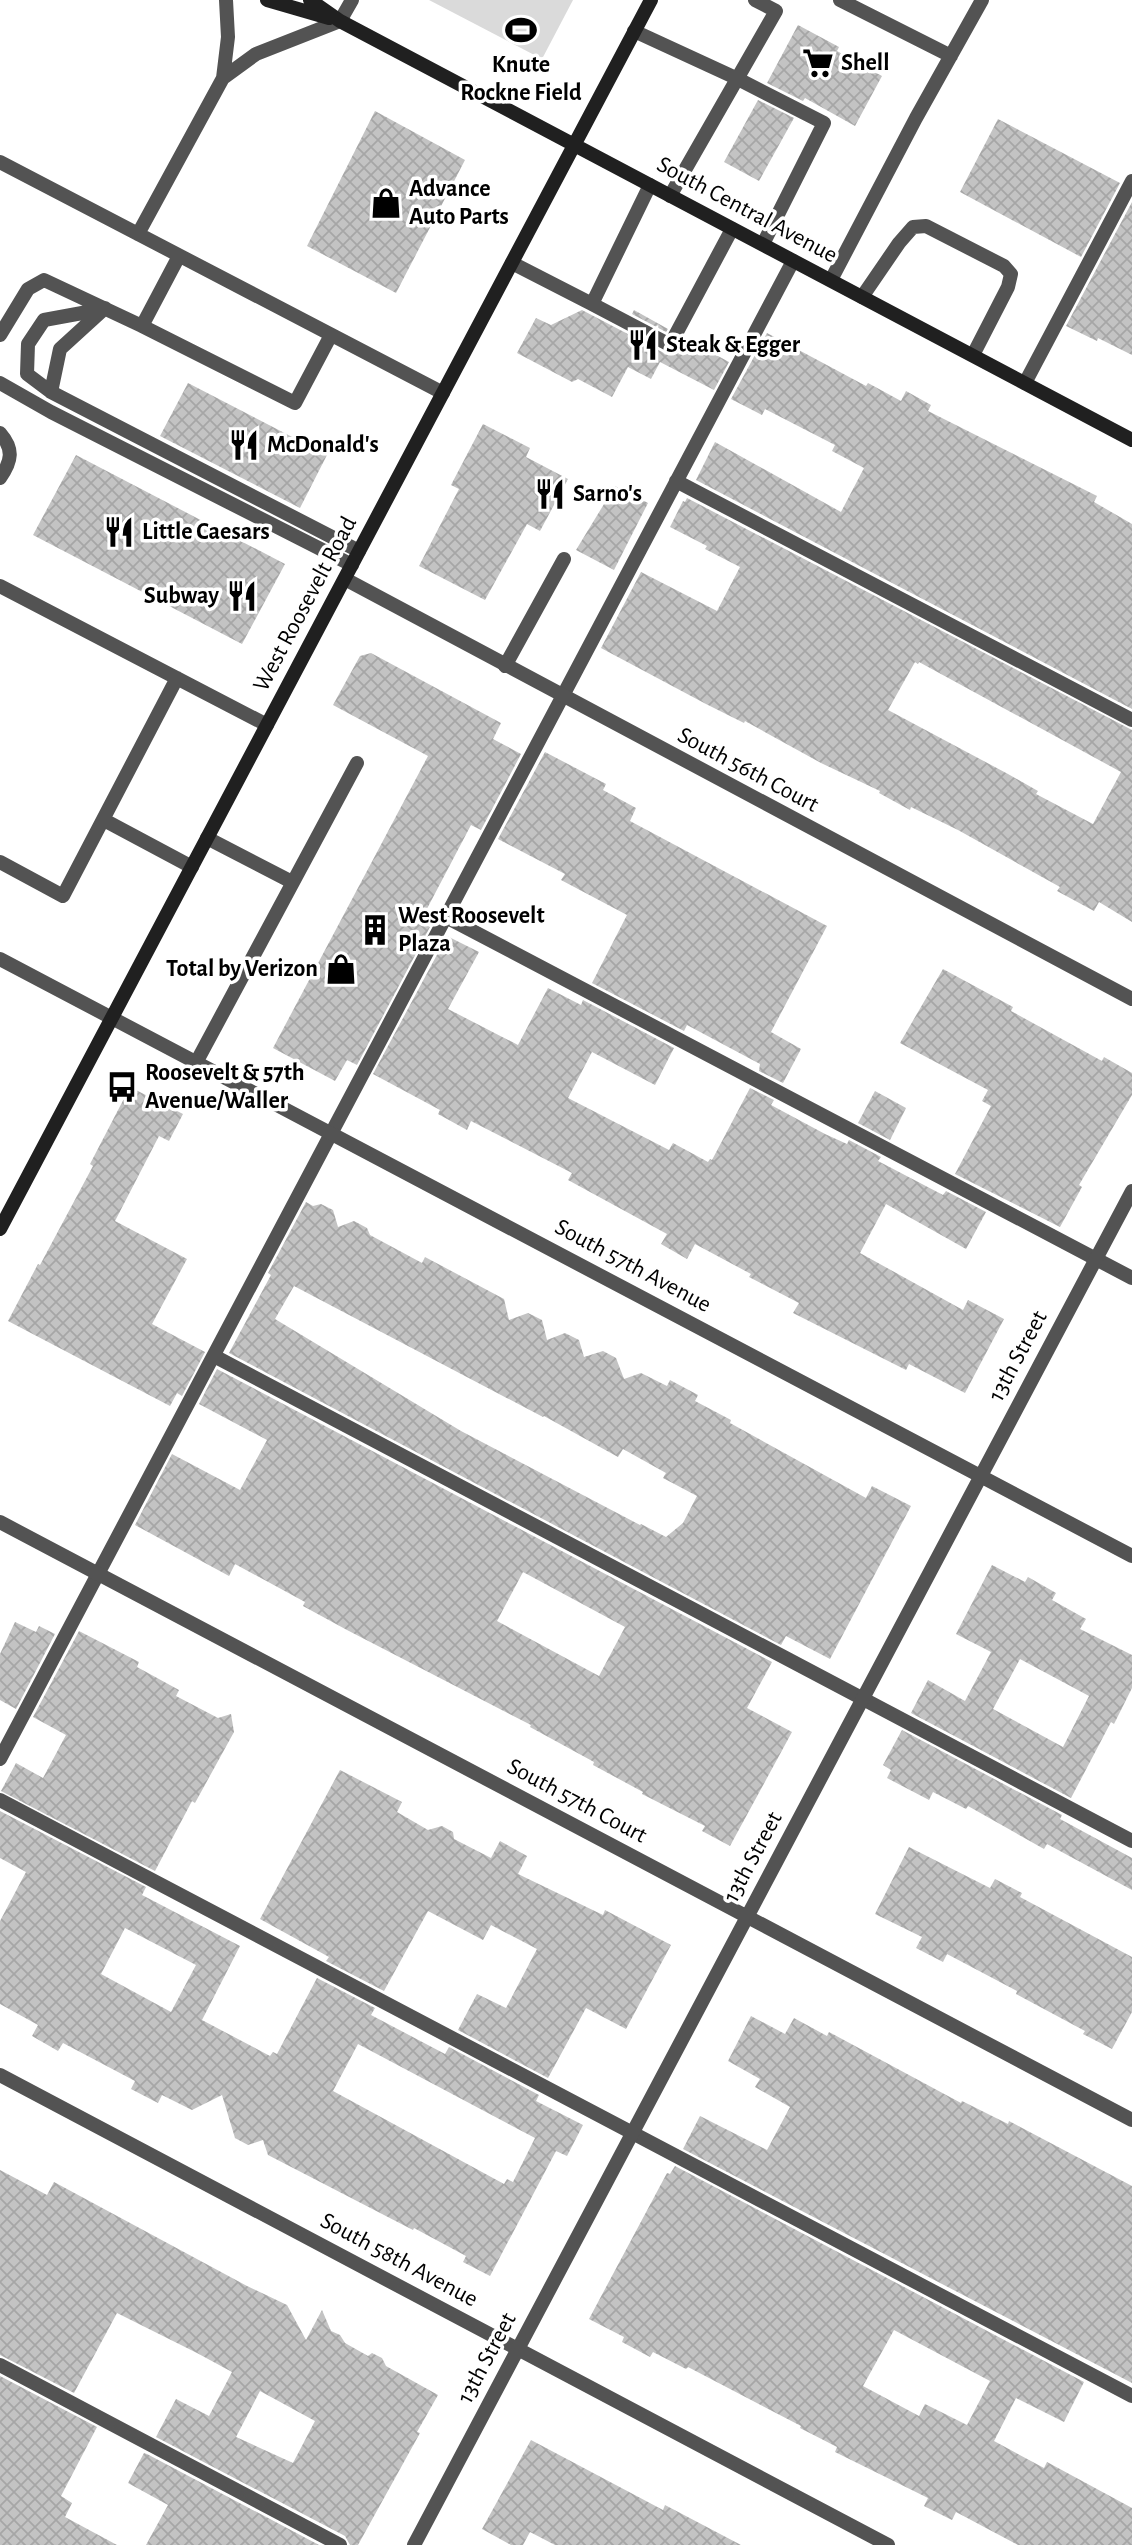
<svg xmlns="http://www.w3.org/2000/svg" width="1132" height="2545" font-family="'Alegreya Sans',sans-serif">
<style>
.garden{fill:#dadada}
.building{fill:url(#building-cross-hatch);fill-rule:evenodd}
.lines{fill:none;stroke-linecap:round;stroke-linejoin:round}
.service{stroke:#535353;stroke-width:14}
.minor{stroke:#535353;stroke-width:14}
.secondary{stroke:#202020;stroke-width:14}
.labels{text-anchor:middle;dominant-baseline:central;stroke-width:7;stroke-linejoin:round;paint-order:stroke}
.poi-label{font-size:24px;font-weight:bold;fill:#000;stroke:#fff;text-anchor:start}
.street-label{font-size:24px;fill:#000;stroke:#fff}
</style>
<defs>
<pattern id="building-cross-hatch" width="8" height="8" patternUnits="userSpaceOnUse" patternTransform="scale(1.75)"><rect width="8" height="8" fill="#c3c3c3"/><path d="M0 0l8 8M0 8l8-8" fill="none" stroke="#a6a6a6"/></pattern>
</defs>
<rect width="100%" height="100%" fill="#fff"/>
<path class="garden" d="M429,0H573L542,59Z"/>
<path class="building" d="M798,25L839,47L837,51L882,76L855,126L805,98L803,101L767,83Z
M758,100L794,118L759,181L724,162Z
M375,111L465,160L396,293L307,246Z
M998,119L1120,183L1081,257L960,192Z
M1132,202V355L1098,338L1097,341L1066,326Z
M582,310L666,354L676,353L685,338L729,362L714,390L660,362L651,379L628,367L612,397L578,379L572,382L517,353L536,318L551,325Z
M634,310L668,329L666,332L632,314Z
M767,333L866,386L868,383L901,401L906,391L931,405L928,411L1097,496L1094,502L1132,524V709L696,480L715,442L841,512L864,468L832,451L835,445L765,409L762,415L731,399Z
M188,383L327,455L300,508L160,436Z
M483,424L530,448L526,457L568,479L540,531L527,524L485,600L419,566L459,489L451,485Z
M76,455L285,564L242,644L33,535Z
M615,486L648,503L614,570L576,550Z
M687,498L1132,730V922L1099,902L1094,911L1057,891L1060,887L958,830L911,807L910,810L879,793L880,791L821,763L745,721L744,723L706,704L601,648L641,572L717,611L740,567L705,549L707,546L670,527L683,501L685,502ZM915,662L918,664L919,662L1121,772L1093,824L1036,794L1038,791L1008,774L888,710Z
M371,653L501,723L493,739L521,754L481,830L471,825L420,922L430,927L357,1065L347,1060L335,1081L273,1048L428,756L333,705L360,656Z
M545,752L606,784L603,790L636,808L630,821L827,926L771,1032L801,1049L783,1083L759,1071L760,1064L687,1025L684,1031L592,983L627,915L561,880L565,874L498,839Z
M447,936L479,952L448,1009L518,1045L548,988L581,1005L583,1000L674,1048L655,1085L592,1052L568,1098L669,1150L673,1143L708,1162L710,1159L712,1160L750,1088L774,1100L771,1105L825,1134L847,1144L849,1140L881,1157L878,1161L943,1195L946,1191L986,1212L966,1249L886,1204L860,1253L963,1310L968,1300L1004,1319L965,1393L909,1364L906,1370L793,1313L799,1303L749,1277L751,1274L695,1244L687,1259L661,1244L667,1234L568,1180L572,1173L471,1121L467,1130L438,1114L440,1110L373,1074Z
M943,969L1013,1007L1011,1011L1102,1061L1104,1057L1132,1073V1095L1079,1185L1082,1187L1060,1227L955,1174L991,1106L982,1101L988,1090L900,1043Z
M130,1087L183,1114L169,1141L159,1136L115,1221L187,1259L152,1324L205,1352L182,1396L177,1393L170,1406L8,1321L38,1264L40,1265L93,1166L90,1164Z
M875,1091L906,1108L890,1140L858,1123Z
M306,1202L313,1206L321,1204L333,1210L338,1227L354,1221L367,1228L370,1235L422,1263L425,1257L504,1299L509,1320L528,1313L542,1320L547,1340L565,1333L579,1340L584,1357L603,1351L616,1358L624,1379L641,1373L667,1386L670,1380L698,1395L695,1401L731,1420L730,1423L866,1498L872,1486L911,1506L830,1659L786,1636L781,1645L229,1353L271,1275L268,1273ZM294,1286L543,1417L544,1416L618,1457L623,1449L666,1473L663,1478L697,1496L683,1523L666,1537L641,1524L640,1525L461,1431L275,1319Z
M217,1369L772,1662L747,1708L792,1732L730,1846L702,1831L705,1826L642,1794L643,1792L593,1765L594,1762L530,1727L531,1725L347,1630L303,1606L305,1602L235,1564L229,1576L135,1525L172,1454L240,1490L267,1440L199,1404ZM523,1572L625,1627L599,1676L497,1621Z
M992,1565L1025,1582L1028,1577L1056,1593L1052,1600L1086,1619L1080,1629L1132,1655V1688L1114,1724L1111,1722L1071,1798L911,1713L928,1680L965,1701L991,1652L956,1634ZM1020,1659L1089,1696L1063,1747L993,1709Z
M15,1622L36,1632L39,1626L55,1634L16,1709L0,1700V1654Z
M79,1631L139,1662L137,1667L179,1690L176,1696L218,1718L231,1714L234,1732L195,1803L192,1801L155,1871L1,1791L16,1763L43,1778L66,1735L33,1717Z
M902,1730L1062,1815L1060,1819L1132,1858V1890L1047,1844L1044,1849L968,1806L966,1809L933,1792L929,1800L887,1778L891,1770L883,1765Z
M340,1770L402,1802L397,1812L428,1830L442,1826L453,1832L454,1839L491,1858L500,1841L527,1856L518,1874L603,1915L605,1910L671,1945L626,2029L586,2008L548,2078L458,2030L477,1994L506,2008L537,1949L491,1925L483,1940L428,1911L384,1991L326,1961L329,1957L260,1919Z
M0,1811L146,1887L142,1895L240,1946L202,2020L270,2056L273,2052L277,2054L317,1978L375,2008L371,2015L445,2054L449,2047L539,2095L536,2101L583,2125L567,2156L556,2151L490,2276L463,2262L466,2256L414,2228L413,2230L268,2155L263,2140L248,2145L235,2138L222,2095L192,2110L162,2095L158,2103L131,2089L135,2081L63,2043L58,2051L32,2036L38,2025L0,2004V1921L26,1872L0,1858ZM125,1928L196,1965L171,2012L101,1974ZM358,2044L535,2138L513,2182L507,2179L504,2184L333,2091Z
M909,1847L990,1888L995,1879L1022,1893L1020,1897L1132,1957V2012L1112,2049L1083,2034L1085,2031L1016,1994L1017,1991L947,1954L943,1962L916,1948L922,1937L875,1914Z
M751,2016L785,2034L794,2018L827,2036L829,2032L961,2103L962,2101L1008,2124L1009,2121L1132,2186V2383L683,2149L700,2116L767,2150L790,2107L755,2087L760,2079L728,2061Z
M675,2166L1084,2382L1064,2422L1016,2398L994,2441L1044,2468L1047,2462L1132,2508V2545H1018L956,2512L952,2520L924,2506L928,2498L835,2452L837,2447L800,2428L801,2426L688,2367L686,2369L653,2352L650,2357L622,2342L624,2337L589,2319L667,2173L670,2174ZM894,2330L990,2381L967,2425L925,2404L919,2416L863,2386Z
M0,2170L47,2195L54,2182L247,2286L287,2305L306,2340L322,2310L331,2331L340,2335L345,2343L368,2356L372,2353L382,2358L386,2366L438,2395L417,2432L420,2433L358,2545H350L345,2536L156,2437L176,2399L209,2416L232,2372L197,2353L117,2313L74,2393L0,2355ZM260,2391L315,2421L293,2463L236,2437Z
M0,2376L97,2427L61,2496L72,2503L65,2517L117,2545H0Z
M531,2440L663,2510L665,2505L741,2545H555L530,2532L523,2545H511L482,2529Z
M144,2453L147,2454L319,2545H146L168,2505L128,2483Z"/>
<g class="lines">
<path class="service" d="M840,0L951,56
M634,31L736,78L824,123L763,244
M223,78L256,54L340,21L352,0
M0,162L443,393
M650,185L592,304L670,345L732,229
M670,196L776,11L755,0
M138,234L223,78L228,37L226,0
M179,256L142,326L295,403L331,335
M512,263L592,304
M831,280L916,118L982,0
M862,297L899,243L913,227L926,226L1004,266L1011,274L1008,287L973,355
M105,308L60,349L51,392L359,551
M0,335L28,289L44,280L142,326
M0,383L51,412L352,565
M1025,383L1132,181
M51,392L27,374L28,344L44,320L104,309
M0,433C14,449 12,461 0,478
M676,481L1132,720
M0,586L267,725
M505,666L564,559
M104,820L192,867
M207,838L292,882
M0,862L63,896L177,678
M446,917L1132,1278
M197,1061L357,763
M214,1356L1132,1841
M0,1759L793,261
M0,1800L1132,2396
M0,2365L340,2545"/>
<path class="minor" d="M345,579L1132,999
M0,959L1132,1556
M0,1522L1132,2120
M0,2075L888,2545
M414,2545L1132,1191"/>
<path class="secondary" d="M267,0L329,18
M310,0L340,21L1132,440
M0,1229L651,0"/>
</g>
<defs>
<symbol id="stadium-bare" viewBox="-9 -9 18 18"><path d="M0-5a6.5 5 0 1 0 0 10a6.5 5 0 1 0 0-10ZM-3.5-1.8h7v3.6h-7Z" fill="#000" stroke="#fff" stroke-width="2.5" paint-order="stroke"/></symbol>
<symbol id="supermarket-bare" viewBox="-9 -9 18 18"><path d="M-6-5.5h2.5l.6 2H6L4.5 2H-2.5L-4.4-4H-6ZM-1.5 3.2a1.3 1.3 0 1 0 .1 0ZM3 3.2a1.3 1.3 0 1 0 .1 0Z" fill="#000" stroke="#fff" stroke-width="2.5" paint-order="stroke"/></symbol>
<symbol id="shop-bare" viewBox="-9 -9 18 18"><path d="M-5-2.5h2.3a2.7 3.5 0 0 1 5.4 0H5L5.5 6h-11ZM-1.5-2.5h3a1.5 2.3 0 0 0-3 0Z" fill="#000" stroke="#fff" stroke-width="2.5" paint-order="stroke"/></symbol>
<symbol id="restaurant-bare" viewBox="-9 -9 18 18"><path d="M-5-6h1v4h1v-4h1v4h1v-4h1v5L-1.5 .5V6h-2V.5L-5-1ZM5-6V6H3V1.5H1.5Q1.5-4 5-6Z" fill="#000" stroke="#fff" stroke-width="2.5" paint-order="stroke"/></symbol>
<symbol id="building-bare" viewBox="-9 -9 18 18"><path d="M-4-6H4V6H1V3H-1V6H-4ZM-2.5-4.3h1.7v1.8h-1.7ZM.8-4.3h1.7v1.8H.8ZM-2.5-1h1.7V.8h-1.7ZM.8-1h1.7V.8H.8Z" fill="#000" stroke="#fff" stroke-width="2.5" paint-order="stroke"/></symbol>
<symbol id="bus-bare" viewBox="-9 -9 18 18"><path d="M-5-6H5V4H4V6H2V4H-2V6H-4V4H-5ZM-3.5-4V0h7V-4ZM-3.5 1.2v1.5H-2V1.2ZM2 1.2v1.5H3.5V1.2Z" fill="#000" stroke="#fff" stroke-width="2.5" paint-order="stroke"/></symbol>
</defs>
<g fill-rule="evenodd">
<use href="#stadium-bare" x="499" y="8" width="44" height="44"/>
<use href="#supermarket-bare" x="796" y="41" width="44" height="44"/>
<use href="#shop-bare" x="364" y="181" width="44" height="44"/>
<use href="#restaurant-bare" x="621" y="323" width="44" height="44"/>
<use href="#restaurant-bare" x="222" y="423" width="44" height="44"/>
<use href="#restaurant-bare" x="528" y="472" width="44" height="44"/>
<use href="#restaurant-bare" x="97" y="510" width="44" height="44"/>
<use href="#restaurant-bare" x="220" y="574" width="44" height="44"/>
<use href="#building-bare" x="353" y="908" width="44" height="44"/>
<use href="#shop-bare" x="319" y="947" width="44" height="44"/>
<use href="#bus-bare" x="100" y="1065" width="44" height="44"/>
</g>
<g class="labels">
<g class="poi-label">
<text x="841" y="63">Shell</text>
<text x="521" y="65" text-anchor="middle">Knute<tspan x="521" dy="28">Rockne Field</tspan></text>
<text x="409" y="189">Advance<tspan x="409" dy="28">Auto Parts</tspan></text>
<text x="666" y="345">Steak &amp; Egger</text>
<text x="267" y="445">McDonald's</text>
<text x="573" y="494">Sarno's</text>
<text x="142" y="532">Little Caesars</text>
<text x="219" y="596" text-anchor="end">Subway</text>
<text x="398" y="916">West Roosevelt<tspan x="398" dy="28">Plaza</tspan></text>
<text x="318" y="969" text-anchor="end">Total by Verizon</text>
<text x="145" y="1073">Roosevelt &amp; 57th<tspan x="145" dy="28">Avenue/Waller</tspan></text>
</g>
<g class="street-label">
<text transform="translate(747 210) rotate(28)">South Central Avenue</text>
<text transform="translate(305 604) rotate(-62)">West Roosevelt Road</text>
<text transform="translate(748 770) rotate(28)">South 56th Court</text>
<text transform="translate(633 1266) rotate(28)">South 57th Avenue</text>
<text transform="translate(1018 1356) rotate(-62)">13th Street</text>
<text transform="translate(577 1801) rotate(28)">South 57th Court</text>
<text transform="translate(753 1857) rotate(-62)">13th Street</text>
<text transform="translate(399 2260) rotate(28)">South 58th Avenue</text>
<text transform="translate(487 2358) rotate(-62)">13th Street</text>
</g>
</g>
</svg>
